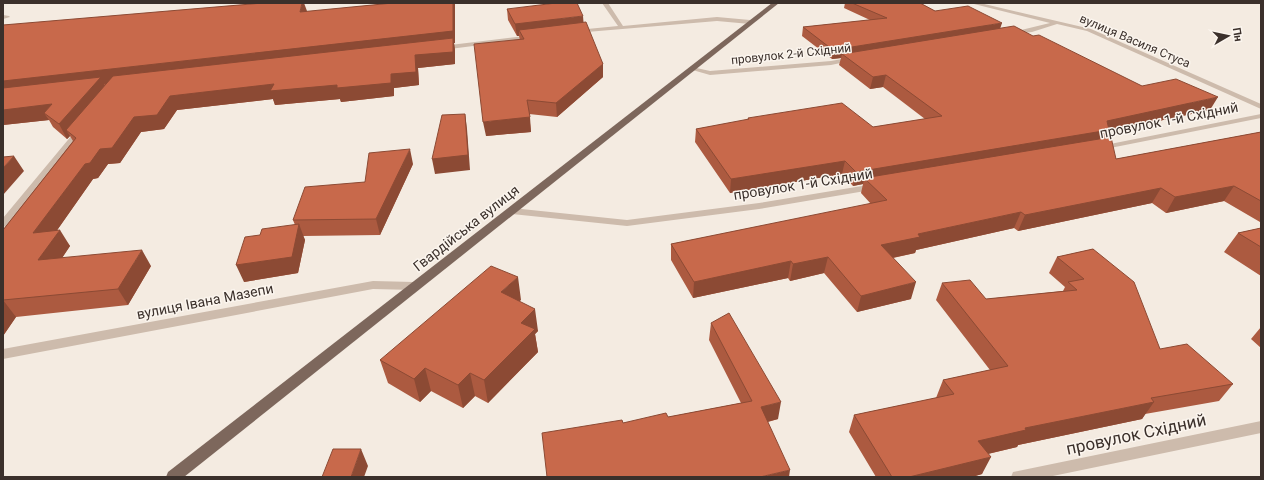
<svg xmlns="http://www.w3.org/2000/svg" width="1264" height="480" font-family="Roboto,sans-serif">
<style>
.lines{fill:none;stroke-linecap:round;stroke-linejoin:round}
.minor{fill:#cdbbac;fill-rule:evenodd}
.major{fill:#7d675c;fill-rule:evenodd}
.wall{fill:#ac5a40}
.shaded-wall{fill:#8c4a34}
.building{fill:#c8694b;stroke:#8c4a34}
.labels{text-anchor:middle;dominant-baseline:central;stroke-width:3;stroke-linejoin:round;paint-order:stroke}
.far-street-label{font-size:12px;fill:#3b302b;stroke:#fbf5ee}
.street-label{font-size:14px;fill:#3b302b;stroke:#fbf5ee}
.near-street-label{font-size:17px;fill:#3b302b;stroke:#fbf5ee}
</style>
<rect width="100%" height="100%" fill="#f4ebe1"/>
<g class="lines">
<path class="minor" d="M602,3H608L623,26L717,17L750,20L753,22L750,24L717,21L575,33V31L577,30L618,26Z
M970,3H980L1091,29L1261,104V109L1087,31L1057,24L1032,32L1009,35V33L1050,23Z
M3,15L9,16L10,17L3,19Z
M533,35L535,36V38L442,50L439,48L442,46Z
M853,57L855,58V60L831,65L710,75L689,69L692,67L710,71L831,61Z
M1261,114V118L1100,150L1096,148L1100,146Z
M77,129H80L84,131L6,226L3,227V218Z
M874,184L877,185L879,187L877,189L759,209L627,226L512,214L507,211L512,208L627,220L759,203Z
M373,281L414,282L418,283L419,286L418,289L414,290L373,289L3,359V349Z
M1261,421V433L1048,477H1011L1013,472L1018,471Z"/>
<path class="major" d="M772,3H779L184,477H166L168,472Z"/>
</g>
<path class="wall" d="M393,3H455V43H454L455,50V64L418,68L419,85L394,88V96L341,102L340,99L275,105L273,99L177,110L164,129L141,132L120,163L108,164L98,178L93,179L57,230L70,246L62,258L151,266L128,305L16,317L3,336V230L73,141L70,136L67,139L53,127L49,120L3,125V25L307,11L306,12Z
M845,3H920L935,11L1000,28L1033,36L1142,86L1210,110L1107,132L1105,138L1116,159L1261,132V222H1260L1224,201L1166,213L1152,203L1018,231L1014,228L916,250L915,253L893,258L911,299L857,312L824,273L790,281L788,278L693,298L671,260V244L871,204L861,193L863,184L853,186L842,174L730,193L695,142L696,129L747,120L748,118L873,127L925,119L883,87L870,89L839,65L841,58L832,59L802,36L803,27L870,20L844,8Z
M507,9L583,23L603,64V77L557,117L529,114L531,132L486,136L520,40L519,36H517L508,20Z
M413,164L380,235L303,236L305,240L298,273L244,282L260,235L295,225L293,220L365,182Z
M1261,228V276L1224,252L1238,233Z
M1093,249L1160,349L1233,384L1219,401L1145,414L1142,419L1018,445L1017,447L988,454L982,474L972,477H876L849,432L854,415L936,398L943,380L990,370L936,300L942,283L986,299L1063,291L1065,287L1049,273L1057,257Z
M521,300L519,301L538,331L535,334L538,352L488,403L475,396L463,408L431,391L420,402L388,383L380,360Z
M711,323L778,419L768,422L623,423L668,417L741,403L709,340Z
M1261,327V348L1251,339Z"/>
<path class="shaded-wall" d="M302,3H304L307,11L304,24L300,12Z
M453,3H455V43H454L455,50V64L418,68L419,85L394,88V96L341,102L340,99L275,105L273,99L177,110L164,129L141,132L120,163L108,164L98,178L93,179L44,249L33,233L85,164L100,149L134,117L170,96L274,84L391,74L415,55L453,44L104,84L107,91L66,130L70,136L67,139L59,124L94,85L3,95V81Z
M583,16L584,28L519,30V36H517L515,24Z
M1002,23L999,32L842,54L841,58L832,59L833,50Z
M603,64V77L557,117L556,103Z
M886,75L883,87L870,89L873,77Z
M1218,97L1210,110L1107,132L1102,143L864,178L863,184L853,186L856,172L1107,121Z
M52,104L44,113L49,120L3,125V110Z
M465,114L467,129L470,170L435,174L432,159Z
M530,117L531,132L486,136L483,122Z
M410,149L413,164L380,235L376,219Z
M14,156L24,171L3,195V168Z
M845,161L842,174L730,193L731,179Z
M1234,186L1224,201L1166,213L1175,197Z
M1161,188L1152,203L1018,231L1025,215Z
M1021,212L1014,228L916,250L915,253L877,261L881,245L918,234Z
M299,224L305,240L298,273L244,282L236,265Z
M60,230L70,246L50,276L38,260Z
M142,250L151,266L128,305L118,289Z
M828,257L824,273L790,281L793,264Z
M791,261L788,278L693,298L694,282Z
M518,277L521,300L504,315L501,292Z
M916,282L911,299L857,312L861,296Z
M3,300L16,317L3,336Z
M535,309L538,331L535,334L538,352L488,403L484,380L521,323Z
M425,368L431,391L420,402L414,379Z
M470,373L475,396L463,408L458,385Z
M781,402L778,419L758,424L761,407Z
M1154,402L1142,419L1018,445L1017,447L970,458L978,441L1025,428Z
M361,449L368,466L364,477H351Z
M991,457L982,474L972,477H909Z
M790,470L789,477H760Z"/>
<path class="building" d="M263,3H302L300,12L393,3H453V31L3,81V25Z
M556,3H577L583,16L515,24L507,9Z
M852,3H920L935,11L968,6L1002,23L833,50L803,27L887,18Z
M586,22L603,64L556,103L527,100L530,117L483,122L474,44L524,39L519,30Z
M1014,26L1033,36L1039,35L1142,86L1176,79L1218,97L1107,121L1109,130L856,172L845,161L731,179L696,129L749,119L748,118L842,103L873,127L942,116L886,75L873,77L842,54Z
M453,38V52L415,55L416,72L391,74V83L337,88V85L270,91L274,84L170,96L157,115L134,117L112,148L100,149L90,163L85,164L33,233L60,230L38,260L142,250L118,289L3,300V230L76,138L66,130L113,76Z
M101,77L59,124L44,113L52,104L3,110V88Z
M465,114L468,155L432,159L442,115Z
M1261,132V201L1234,186L1175,197L1161,188L1025,215L1021,212L918,234L920,237L881,245L916,282L861,296L828,257L793,264L791,261L694,282L671,244L887,200L864,178L1111,137L1116,159Z
M410,149L376,219L293,220L305,187L365,182L369,153Z
M14,156L3,168V157Z
M299,224L292,257L236,265L245,237L260,235L262,229Z
M1261,228V247L1238,233Z
M1093,249L1134,282L1160,349L1187,344L1233,384L1151,398L1154,402L1025,428L1026,430L978,441L991,457L909,477H892L854,415L954,394L943,380L1008,366L942,283L970,280L986,299L1077,290L1068,282L1084,279L1057,257Z
M491,266L518,277L501,292L535,309L521,323L535,329L484,380L470,373L458,385L425,368L414,379L380,360Z
M729,313L781,402L761,407L790,470L760,477H547L542,433L622,420L623,423L666,413L668,417L752,401L711,323Z
M333,449H361L351,477H322Z"/>
<g class="labels">
<g class="far-street-label">
<text transform="translate(1135 41) rotate(23)">вулиця Василя Стуса</text>
<text transform="translate(791 54) rotate(-6)">провулок 2-й Східний</text>
</g>
<g class="street-label">
<text transform="translate(1169 120) rotate(-11)">провулок 1-й Східний</text>
<text transform="translate(803 184) rotate(-9)">провулок 1-й Східний</text>
<text transform="translate(466 228) rotate(-38)">Гвардійська вулиця</text>
<text transform="translate(205 301) rotate(-11)">вулиця Івана Мазепи</text>
</g>
<g class="near-street-label">
<text transform="translate(1136 434) rotate(-12)">провулок Східний</text>
</g>
</g>
<rect width="1264" height="480" fill="none" stroke="#3b302b" stroke-width="8"/>
<g transform="translate(1228 36) rotate(81)" stroke="#fbf5ee" stroke-width="3" paint-order="stroke">
<path d="M0-3L7 15L0 10L-7 15Z" fill="#3b302b"/>
<text y="-6" font-size="11" font-weight="bold" text-anchor="middle" fill="#3b302b">Пн</text>
</g>
</svg>
